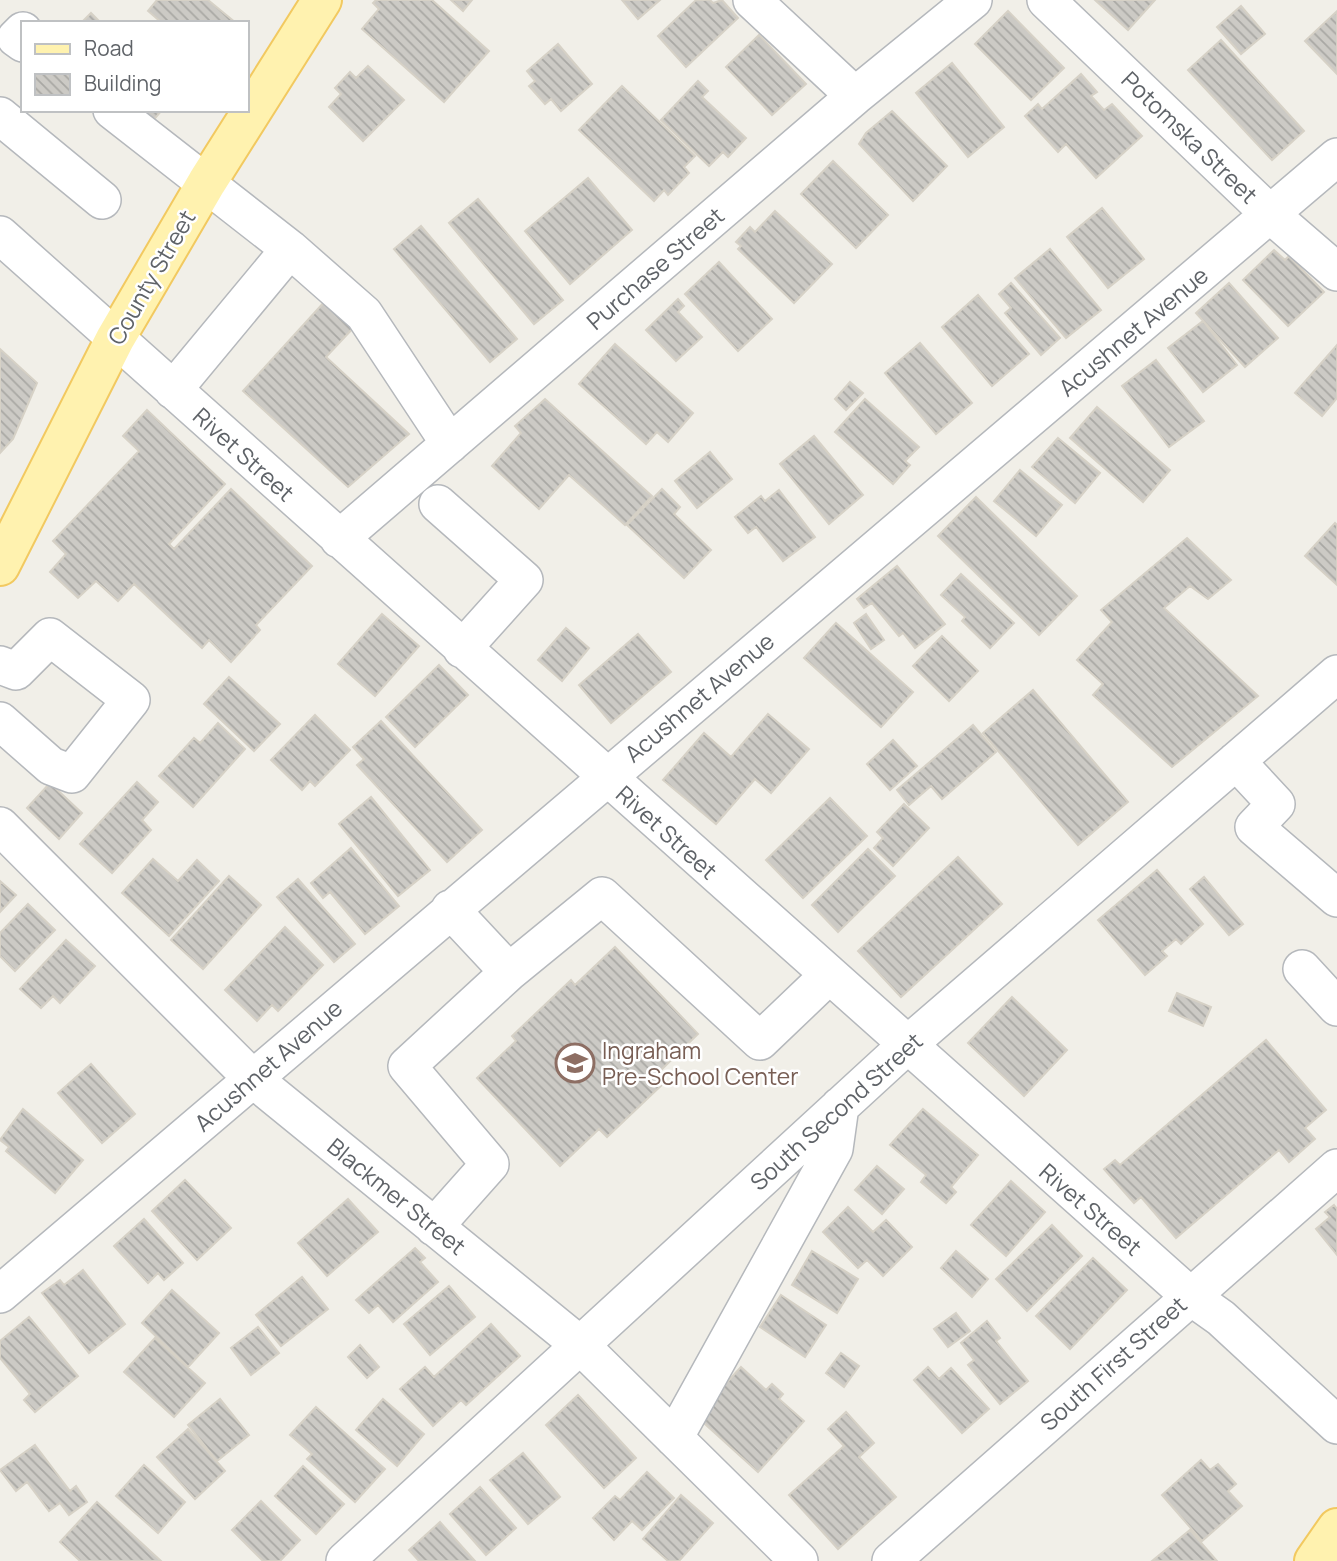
<svg xmlns="http://www.w3.org/2000/svg" width="1337" height="1561" font-family="Manrope,sans-serif">
<style>
.building{fill:url(#building-back-hatch);stroke:#d6d1c6;stroke-width:2}
.lines{fill:none;stroke-linecap:round;stroke-linejoin:round}
.minor-casing{stroke:#b5b8bc;stroke-width:40}
.major-casing{stroke:#f2c960;stroke-width:42}
.minor{stroke:#fff;stroke-width:37}
.major{stroke:#fff2af;stroke-width:38}
.labels{text-anchor:middle;dominant-baseline:central;stroke-width:5;stroke-linejoin:round;paint-order:stroke}
.street-label{font-size:23px;fill:#5f6368;stroke:#fff}
.education-label{font-size:23px;fill:#785e54;stroke:#fff;text-anchor:start}
</style>
<defs>
<pattern id="building-back-hatch" width="6" height="6" patternUnits="userSpaceOnUse" patternTransform="scale(1.75)"><rect width="6" height="6" fill="#cccac5"/><path d="M-1 5l2 2M0 0l6 6M5-1l2 2" fill="none" stroke="#a9a8a4"/></pattern>
</defs>
<rect width="100%" height="100%" fill="#f1efe8"/>
<path class="building" d="M157,0H208L236,23H162L148,11Z
M376,0H432L489,51L444,102L362,29L379,9L373,3Z
M451,0H472L463,11Z
M622,0H660L638,19Z
M696,0H710L713,3L722,0L738,18L686,67L658,36Z
M1095,0H1155L1128,30Z
M1241,6L1265,34L1241,54L1217,27Z
M1008,11L1064,68L1031,100L975,44Z
M1337,11V74L1305,41Z
M91,13L101,23H81Z
M759,35L806,84L772,115L726,67Z
M1221,40L1304,131L1272,160L1188,70Z
M558,44L592,84L561,111L551,99L545,104L529,86L535,81L527,71Z
M952,63L1004,127L968,157L916,93Z
M368,66L404,100L363,141L329,107L341,94L335,88L350,72L356,78Z
M1081,74L1097,92L1091,96L1104,110L1112,104L1142,136L1096,178L1066,144L1058,152L1025,116L1038,104L1042,109Z
M698,81L708,91L702,97L746,138L728,157L723,152L709,166L661,120Z
M622,86L695,156L684,167L689,173L668,195L664,190L654,201L579,130Z
M138,110H162L151,123Z
M892,111L947,166L913,201L859,144L866,133Z
M833,161L888,215L856,248L801,194Z
M588,178L632,230L570,284L525,231Z
M478,199L563,300L534,324L449,223Z
M1102,208L1144,259L1108,288L1067,237Z
M775,211L832,264L794,303L738,249L741,246L736,242L750,227L755,232Z
M421,226L517,339L490,362L394,249Z
M1050,249L1101,310L1066,338L1015,278Z
M1274,250L1285,260L1289,256L1324,292L1288,326L1243,280Z
M719,262L772,319L738,351L685,294Z
M1011,283L1060,338L1041,355L1005,313L1011,308L999,294Z
M1229,283L1278,338L1245,367L1196,313Z
M978,295L1029,354L992,386L942,327Z
M327,299L356,325L326,357L409,434L348,487L243,391Z
M678,299L684,306L678,312L702,337L676,361L646,330Z
M1203,321L1237,365L1203,392L1168,348Z
M920,343L972,403L936,434L885,373Z
M615,344L693,413L668,442L657,432L646,444L579,384Z
M1337,345V398L1322,416L1295,393Z
M0,349L37,383L13,439L0,453Z
M1156,360L1204,421L1169,447L1122,386Z
M850,382L863,393L846,410L835,399Z
M545,399L652,496L625,525L569,475L539,509L492,466L521,433L515,426Z
M865,399L919,447L905,461L910,465L893,484L835,432Z
M1097,407L1170,470L1143,502L1070,438Z
M147,410L225,484L169,544L174,549L231,489L312,566L256,625L260,630L231,662L209,640L202,648L134,584L118,601L96,581L78,598L50,572L66,554L53,541L139,451L123,436Z
M814,436L863,495L829,524L780,464Z
M1058,438L1100,473L1075,503L1032,467Z
M710,452L732,479L697,508L675,481Z
M1020,470L1062,505L1036,536L994,501Z
M662,489L680,507L674,514L711,550L684,578L627,525Z
M779,490L815,537L783,561L756,527L748,533L735,517L761,496L765,501Z
M976,497L1077,596L1039,635L938,536Z
M1335,523L1337,525V585L1305,556Z
M1187,538L1231,580L1208,599L1190,586L1164,608L1258,696L1172,767L1093,695L1103,684L1077,660L1112,622L1101,610Z
M897,566L945,624L915,648L903,633L899,636L872,603L864,608L857,599Z
M961,574L1014,623L990,648L962,621L965,617L941,595Z
M382,614L419,646L375,696L338,664Z
M866,614L884,640L871,649L854,623Z
M836,623L913,692L881,727L804,658Z
M566,628L589,648L562,681L538,660Z
M638,634L671,672L611,723L579,685Z
M942,636L978,671L949,701L913,666Z
M439,665L468,695L415,747L386,717Z
M229,677L280,724L254,751L204,704Z
M1033,690L1128,802L1078,845L983,733Z
M768,714L809,749L771,793L755,779L716,824L663,780L704,733L731,757Z
M315,715L350,750L315,786L310,781L302,790L271,760Z
M381,721L482,830L447,862L357,765L364,759L353,747Z
M218,723L245,749L193,807L159,776L194,738L200,743Z
M973,725L996,752L942,799L931,786L909,805L897,790Z
M893,740L917,766L890,790L867,764Z
M137,782L158,802L142,820L151,830L112,873L80,844Z
M50,783L82,813L59,839L27,808Z
M371,797L430,870L398,896L339,824Z
M830,798L867,836L803,898L766,860Z
M904,804L929,828L893,866L874,848L883,838L877,832Z
M351,848L399,906L365,934L330,892L323,898L311,883Z
M868,849L895,876L838,932L812,905Z
M958,857L1002,904L901,997L858,951Z
M153,859L178,881L197,860L219,881L169,936L122,893Z
M1157,870L1203,924L1181,944L1176,939L1162,951L1167,956L1145,975L1098,920Z
M229,876L261,905L203,969L171,940Z
M1204,877L1243,924L1229,935L1190,889Z
M298,879L355,944L334,962L277,897Z
M0,881L16,895L0,912Z
M28,904L55,930L15,971L0,956V933Z
M285,927L323,965L278,1011L272,1005L257,1021L225,990Z
M66,940L95,966L60,1003L53,996L41,1008L20,989Z
M615,947L698,1034L658,1073L666,1081L607,1137L599,1129L560,1166L477,1078L516,1041L512,1036L571,980L575,985Z
M1177,993L1211,1007L1203,1026L1169,1011Z
M1012,997L1067,1050L1024,1096L968,1043Z
M1266,1040L1326,1110L1305,1128L1315,1139L1289,1162L1279,1150L1176,1238L1141,1197L1134,1203L1104,1169L1115,1160L1120,1165Z
M91,1064L135,1114L102,1143L58,1093Z
M23,1109L83,1160L55,1193L6,1151L9,1147L0,1140Z
M923,1109L978,1155L951,1187L956,1192L946,1203L921,1182L926,1175L890,1145Z
M877,1166L904,1189L882,1214L855,1190Z
M185,1180L231,1228L197,1260L152,1211Z
M1011,1181L1045,1212L1006,1256L971,1225Z
M348,1199L378,1232L327,1276L298,1243Z
M1334,1205L1337,1209V1255L1316,1229L1330,1217L1325,1212Z
M848,1207L873,1232L886,1220L912,1247L883,1276L867,1260L858,1268L823,1232Z
M144,1219L183,1263L164,1280L158,1273L148,1283L114,1246Z
M1052,1225L1082,1256L1027,1311L996,1279Z
M415,1248L425,1258L420,1262L438,1282L393,1322L378,1305L369,1313L356,1300Z
M812,1251L858,1279L837,1313L792,1285Z
M956,1251L988,1279L972,1297L941,1268Z
M1093,1258L1127,1290L1070,1349L1036,1316Z
M83,1270L125,1324L89,1353L42,1293L60,1280L64,1285Z
M302,1277L328,1309L281,1346L256,1315Z
M449,1286L475,1317L430,1355L404,1324Z
M172,1290L219,1333L188,1367L142,1323Z
M781,1295L826,1325L805,1357L760,1327Z
M956,1313L970,1331L948,1347L934,1329Z
M29,1317L78,1376L35,1412L24,1400L30,1394L0,1358V1341Z
M987,1321L1000,1338L996,1341L1028,1381L1000,1404L968,1365L974,1360L961,1343Z
M491,1324L520,1356L466,1405L461,1400L433,1426L400,1389L425,1367L434,1377Z
M258,1327L279,1353L251,1375L231,1348Z
M155,1338L205,1383L174,1417L124,1372Z
M360,1345L379,1367L367,1378L348,1357Z
M841,1353L859,1366L844,1387L826,1373Z
M741,1367L766,1390L772,1384L783,1394L779,1399L804,1421L758,1472L696,1416Z
M928,1367L939,1379L951,1368L989,1409L962,1433L914,1380Z
M578,1395L636,1458L604,1488L546,1425Z
M220,1399L249,1435L217,1461L188,1425Z
M383,1399L424,1434L397,1466L356,1430Z
M316,1407L385,1469L355,1502L307,1459L312,1454L290,1435Z
M846,1412L874,1443L859,1457L896,1497L838,1549L789,1495L844,1446L828,1429Z
M188,1429L225,1471L195,1499L157,1457Z
M35,1445L70,1491L76,1486L87,1502L69,1515L60,1503L49,1511L27,1482L16,1491L0,1470Z
M523,1453L560,1497L528,1524L490,1480Z
M1201,1460L1210,1470L1218,1464L1236,1484L1228,1491L1242,1506L1202,1541L1162,1495Z
M144,1465L185,1502L158,1533L116,1496Z
M303,1466L344,1504L316,1534L275,1496Z
M647,1472L674,1498L642,1530L632,1521L614,1540L593,1518L615,1496L620,1500Z
M480,1487L516,1528L486,1555L450,1514Z
M681,1495L713,1523L679,1561H668L643,1539Z
M261,1501L300,1540L280,1561H263L232,1530Z
M97,1502L161,1561H80L60,1542Z
M440,1522L475,1561H419L409,1550Z
M1190,1530L1217,1561H1152Z"/>
<g class="lines">
<defs>
<path id="minor" d="M752,0L855,96
M1046,0L1271,215L1337,272
M23,31L16,38L23,43
M112,110L290,249L364,314L450,444
M0,116L102,200
M0,235L1190,1296L1221,1318L1337,1425
M173,390L290,249
M438,504L524,580L462,649
M339,539L855,96L973,0
M0,665L16,671L50,637L131,700L72,774L51,766L0,721
M1236,761L1276,804L1254,827L1337,898
M0,826L252,1078L580,1345L799,1561
M1302,969L1337,1007
M509,972L602,896L760,1041L828,976
M434,1227L490,1164L407,1066L509,972L450,909
M0,1294L1337,157
M674,1438L834,1149L840,1106
M345,1561L906,1046L1337,674
M891,1561L1337,1168"/>
<path id="major" d="M0,566L115,339L207,182L322,0
M1314,1561L1337,1528"/>
</defs>
<use href="#minor" class="minor-casing"/>
<use href="#major" class="major-casing"/>
<use href="#minor" class="minor"/>
<use href="#major" class="major"/>
</g>
<defs>
<symbol id="school-ring" viewBox="-11 -11 22 22"><circle r="9.5" fill="#fff" stroke="#8d6e63" stroke-width="1.5"/><path d="M0-5L7-2L0 1L-7-2ZM-4 1L0 2.5L4 1V4Q0 6-4 4Z" fill="#8d6e63"/></symbol>
</defs>
<g fill-rule="evenodd">
<use href="#school-ring" x="553" y="1041" width="44" height="44"/>
</g>
<g class="labels">
<g class="street-label">
<text transform="translate(1190 137) rotate(44)">Potomska Street</text>
<text transform="translate(655 268) rotate(-41)">Purchase Street</text>
<text transform="translate(151 277) rotate(-60)">County Street</text>
<text transform="translate(1133 331) rotate(-40)">Acushnet Avenue</text>
<text transform="translate(244 454) rotate(42)">Rivet Street</text>
<text transform="translate(699 697) rotate(-40)">Acushnet Avenue</text>
<text transform="translate(667 832) rotate(42)">Rivet Street</text>
<text transform="translate(268 1065) rotate(-41)">Acushnet Avenue</text>
<text transform="translate(836 1111) rotate(-42)">South Second Street</text>
<text transform="translate(397 1196) rotate(39)">Blackmer Street</text>
<text transform="translate(1091 1209) rotate(41)">Rivet Street</text>
<text transform="translate(1113 1363) rotate(-42)">South First Street</text>
</g>
<g class="education-label">
<text x="602" y="1050">Ingraham<tspan x="602" dy="26">Pre-School Center</tspan></text>
</g>
</g>
<rect x="21" y="21" width="228" height="91" fill="#ffffff" stroke="#bfc1c3" stroke-width="2"/>
<rect x="35" y="44" width="35" height="10" fill="#fff2af" stroke="#bfc1c3" stroke-width="2"/>
<text x="84" y="56" font-size="21" fill="#5f6368">Road</text>
<rect x="35" y="74" width="35" height="21" fill="url(#building-back-hatch)" stroke="#bfc1c3" stroke-width="2"/>
<text x="84" y="91" font-size="21" fill="#5f6368">Building</text>
</svg>
